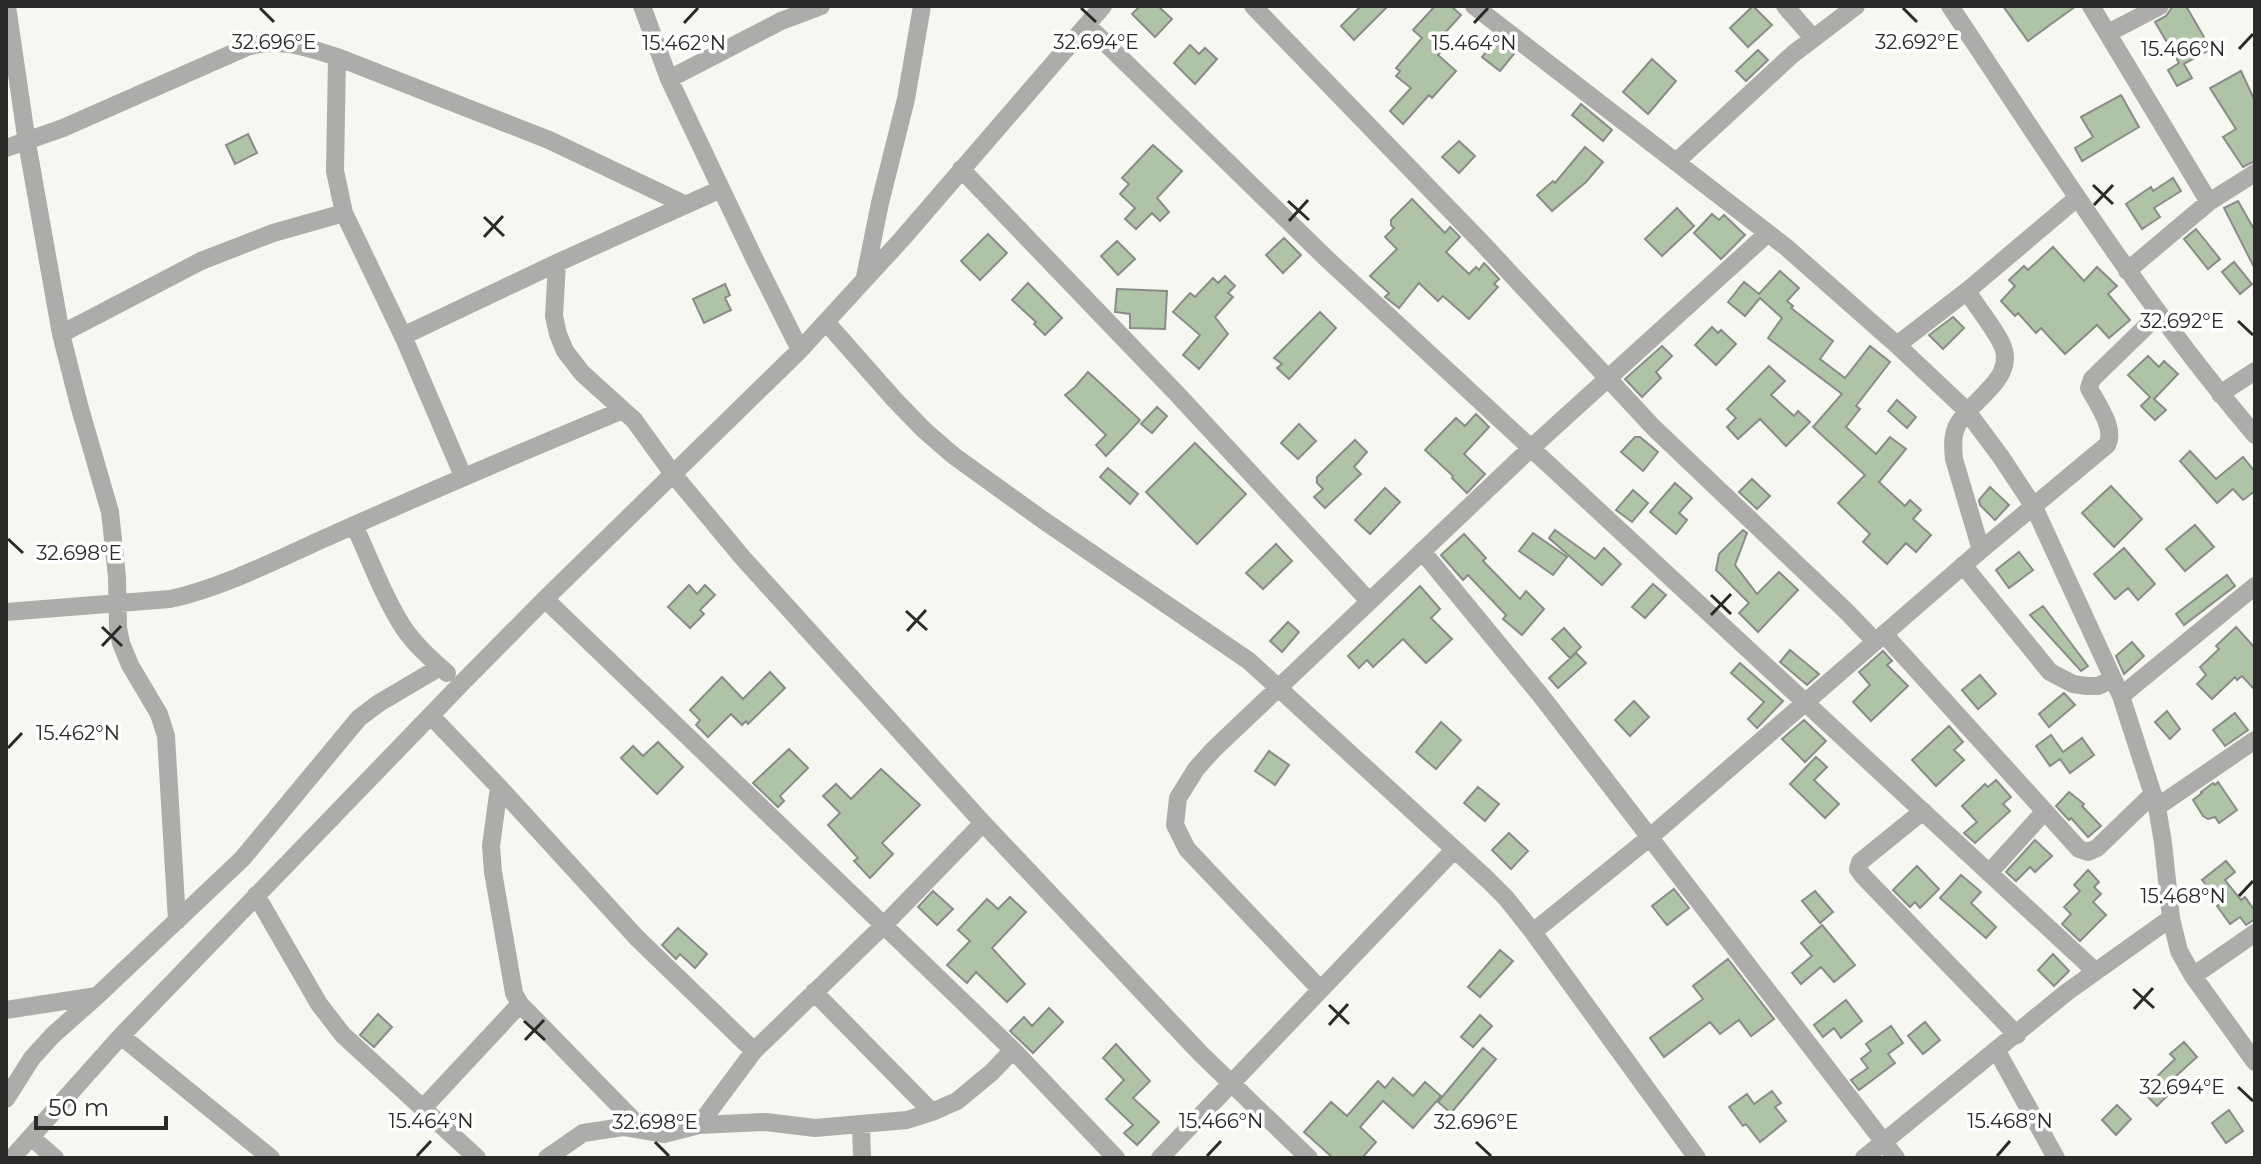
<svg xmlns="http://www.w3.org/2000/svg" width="2261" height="1164" font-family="Montserrat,sans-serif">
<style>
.building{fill:#afc4a7;stroke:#8a8c89;stroke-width:2}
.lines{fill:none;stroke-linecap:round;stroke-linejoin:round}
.minor{stroke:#adacaa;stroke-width:18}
.ticks{fill:none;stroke:#2a2a28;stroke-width:3}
.ticks-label{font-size:20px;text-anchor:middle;fill:#2a2a28;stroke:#fff;stroke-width:7;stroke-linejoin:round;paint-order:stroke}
</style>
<rect width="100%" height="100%" fill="#f7f7f2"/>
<path class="building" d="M1140,6H1158L1172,19L1155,37L1132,14Z
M1361,6H1388L1354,40L1341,26Z
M1435,6H1451L1461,15L1443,35L1450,41L1438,55L1456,71L1432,98L1429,95L1403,124L1390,111L1411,88L1396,76L1400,71L1396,68L1422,38L1413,30Z
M1753,6L1772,25L1748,47L1730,28Z
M2003,6H2076L2028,41Z
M2173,6H2186L2211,49L2184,64L2192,78L2177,86L2168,70L2179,63L2155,22L2166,16Z
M1496,40L1514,54L1500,71L1482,57Z
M1190,45L1199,54L1205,48L1217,59L1195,84L1174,63Z
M1758,50L1768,60L1746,81L1736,71Z
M1652,59L1676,81L1648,114L1623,92Z
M2241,71L2255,101V161L2243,167L2223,137L2236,129L2210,88Z
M2121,95L2139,127L2082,161L2075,148L2093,137L2081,117Z
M1581,104L1612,130L1603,141L1572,115Z
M248,134L257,153L235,164L226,145Z
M1459,141L1475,156L1459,173L1442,157Z
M1153,145L1182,171L1157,198L1169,212L1160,221L1152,213L1136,229L1125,219L1135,208L1120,194L1129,184L1122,178Z
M1585,147L1603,162L1586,182L1552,211L1537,195L1553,181L1555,183Z
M2173,178L2181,191L2154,208L2160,217L2142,229L2126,204L2151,187L2153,191Z
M1412,199L1445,233L1450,227L1460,237L1446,252L1469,274L1476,267L1479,270L1484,263L1499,279L1494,284L1498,287L1469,319L1443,296L1438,301L1419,283L1399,308L1385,297L1389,293L1370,276L1397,249L1385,237L1394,228L1391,225V220Z
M2238,201L2255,231V269L2224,208Z
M1677,208L1694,226L1662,256L1645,239Z
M1712,214L1719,220L1724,215L1745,235L1721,259L1694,233Z
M2196,229L2220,259L2208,269L2184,239Z
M988,234L1007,253L980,280L961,261Z
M1284,238L1301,255L1283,273L1266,255Z
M1117,241L1135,259L1118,275L1101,256Z
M2053,247L2084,281L2097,267L2117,286L2108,294L2130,320L2109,338L2097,325L2065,354L2041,328L2036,333L2018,313L2015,316L2001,301L2015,286L2009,280L2024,266L2028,270Z
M2234,262L2252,284L2240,294L2222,272Z
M1780,271L1799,288L1787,301L1793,306L1791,308L1833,341L1820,359L1845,378L1870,346L1890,362L1856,406L1860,409L1846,427L1876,454L1890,437L1906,449L1879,482L1905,506L1910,500L1921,510L1913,519L1931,535L1916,552L1906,543L1887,564L1863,542L1870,534L1838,503L1865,475L1813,427L1842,394L1768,338L1782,318L1760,298L1745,316L1728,302L1744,282L1759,294Z
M1225,276L1235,286L1228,293L1233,297L1215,317L1228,334L1199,369L1183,355L1200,335L1173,312L1190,293L1195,297L1213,278L1218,283Z
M1028,283L1062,318L1045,335L1034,324L1036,322L1012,300Z
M725,284L730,295L725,298L731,310L704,323L693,299Z
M1117,289L1167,291L1165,329L1130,328V314L1115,312Z
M1320,312L1336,328L1289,379L1277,368L1282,364L1274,358Z
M1953,317L1964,328L1943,349L1929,335Z
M1712,327L1718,333L1721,330L1736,344L1716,365L1695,345Z
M1662,346L1672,356L1656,372L1661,378L1642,397L1625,379Z
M2148,356L2159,367L2164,361L2178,374L2154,399L2166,410L2155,420L2141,406L2150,397L2128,375Z
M1769,366L1785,381L1771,395L1794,416L1798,411L1810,422L1786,446L1760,419L1738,439L1727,427L1736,418L1727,409Z
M1088,372L1140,420L1106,456L1096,445L1106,435L1065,395L1075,387Z
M1897,400L1916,417L1907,428L1888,411Z
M1157,407L1167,416L1152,433L1141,424Z
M1476,414L1489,427L1464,454L1485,474L1467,493L1452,478L1453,476L1425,450L1456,418L1465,426Z
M1299,424L1316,441L1298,459L1281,443Z
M1635,437H1640L1658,452L1643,471L1621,452Z
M1355,440L1367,452L1354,467L1361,474L1325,508L1314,497L1323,489L1317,483V477Z
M1195,443L1246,494L1197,544L1146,492Z
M2190,451L2216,479L2243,457L2255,472V491L2243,500L2233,489L2217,503L2180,461Z
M1108,468L1138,494L1130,504L1100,477Z
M1752,479L1770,496L1757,509L1739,492Z
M1675,483L1692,498L1679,513L1687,520L1676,534L1650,512Z
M2111,486L2142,519L2114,547L2082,513Z
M1990,487L2009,505L1995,520L1980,505L1979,500Z
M1385,488L1400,502L1370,534L1355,520Z
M1633,490L1648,503L1632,522L1616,510Z
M2195,525L2214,547L2185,571L2166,549Z
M1555,530L1595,559L1604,548L1621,564L1602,585L1549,538Z
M1743,530L1747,533L1735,565L1757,594L1779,572L1798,590L1758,632L1739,613L1749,603L1716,570L1719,554Z
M1533,533L1567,557L1553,575L1519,551Z
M1464,534L1486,558L1483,561L1520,599L1526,591L1544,609L1522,635L1503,619L1506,615L1468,575L1463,580L1441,555Z
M1276,544L1292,561L1263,589L1246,573Z
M2124,548L2155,584L2138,600L2128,588L2115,599L2094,574Z
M2019,552L2033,570L2009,588L1996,570Z
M2227,575L2235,586L2184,625L2176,614Z
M1653,584L1666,595L1645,618L1632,607Z
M689,585L697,594L705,585L715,595L700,610L704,614L690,628L668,607Z
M1420,586L1440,609L1431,618L1452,639L1426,663L1403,639L1373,667L1367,660L1359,668L1348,656Z
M2043,606L2088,666L2081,671L2030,615Z
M1288,622L1299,632L1282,652L1270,641Z
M2236,627L2255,648V690L2242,676L2237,680L2235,677L2212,699L2197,684L2206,675L2200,667L2219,649L2216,646Z
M1564,628L1581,647L1570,658L1552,639Z
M2132,642L2144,656L2124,674L2116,656Z
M1790,650L1819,674L1807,685L1780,662Z
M1883,651L1892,661L1887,665L1908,686L1871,721L1853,702L1870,685L1859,672Z
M1576,653L1586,663L1558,688L1549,678Z
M1740,663L1783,701L1757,728L1748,719L1764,702L1731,673Z
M770,672L785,688L748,724L746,721L742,725L731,714L708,737L696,725L700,720L690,710L722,677L743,699Z
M1980,675L1996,694L1978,709L1962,690Z
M2064,693L2075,705L2049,727L2039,714Z
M1634,701L1649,717L1630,736L1615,720Z
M2167,711L2180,729L2170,739L2155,722Z
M2235,713L2248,730L2225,746L2213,730Z
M1804,720L1826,741L1805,762L1782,739Z
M1441,722L1461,740L1436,769L1416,752Z
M1949,726L1963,742L1954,750L1964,760L1936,786L1912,760Z
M2051,735L2063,752L2082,738L2094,755L2070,773L2060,759L2050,766L2036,746Z
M658,742L683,767L657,794L621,758L633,746L643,756Z
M789,749L808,768L780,796L784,801L778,807L753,783Z
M1269,751L1289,765L1275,785L1255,771Z
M1816,757L1827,767L1814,780L1839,804L1825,818L1790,784Z
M881,769L920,805L882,843L893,854L870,878L854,861L858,858L828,825L840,813L823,796L836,784L851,799Z
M1996,780L2011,797L2003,804L2010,811L1975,843L1964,833L1977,822L1962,806L1985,784L1988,787Z
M2218,782L2237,810L2219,823L2215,817L2208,819L2203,816L2193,800L2202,793L2201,792L2213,783L2215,785Z
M1478,787L1499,804L1485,821L1464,803Z
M2069,792L2084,804L2082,806L2101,826L2088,837L2071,818L2069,820L2056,806Z
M1509,833L1528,851L1511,869L1492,850Z
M2035,840L2052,856L2035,872L2030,867L2016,881L2006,872Z
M2226,861L2235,872L2225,880L2241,900L2245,897L2255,911V919L2246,925L2240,917L2230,924L2217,906L2221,903L2202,880Z
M1917,866L1939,889L1920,908L1915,902L1910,907L1893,890Z
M2088,870L2099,882L2094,887L2101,894L2093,902L2106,915L2080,941L2062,924L2071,914L2064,907L2080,891L2074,885Z
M1961,875L1981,892L1971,903L1996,927L1986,938L1940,898Z
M1674,889L1689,908L1667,925L1652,906Z
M933,891L953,909L937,925L918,907Z
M1815,891L1833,912L1820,923L1802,901Z
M1010,897L1026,912L992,948L1025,984L1007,1002L976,972L967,983L947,965L970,941L958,930L987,899L998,909Z
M1822,925L1855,965L1834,982L1821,967L1801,984L1792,973L1812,956L1801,943Z
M678,928L707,954L695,968L680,954L676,959L662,945Z
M1500,950L1513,961L1480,997L1468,987Z
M2053,954L2069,971L2054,986L2038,970Z
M1728,959L1774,1019L1751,1036L1739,1020L1720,1034L1710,1022L1664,1057L1650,1038L1703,999L1693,986Z
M1846,1000L1862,1021L1841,1038L1834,1028L1823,1037L1814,1025Z
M1049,1008L1063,1022L1033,1053L1010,1031L1024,1017L1032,1026Z
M378,1014L392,1027L374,1047L360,1035Z
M1480,1015L1492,1026L1473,1047L1461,1037Z
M1925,1022L1940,1040L1923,1054L1908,1036Z
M1891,1026L1903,1043L1888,1054L1895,1063L1859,1090L1851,1080L1868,1068L1861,1059L1871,1051L1866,1044Z
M2184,1042L2197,1057L2165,1086L2171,1092L2157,1106L2142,1091L2175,1059L2170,1054Z
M1116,1044L1150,1081L1133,1098L1159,1122L1137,1145L1124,1133L1133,1125L1106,1099L1124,1080L1103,1058Z
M1483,1048L1496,1059L1451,1113L1438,1102Z
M1393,1078L1413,1096L1425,1082L1441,1096L1413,1128L1383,1101L1360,1127L1376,1142L1362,1158H1333L1304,1132L1331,1102L1347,1116L1378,1081L1385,1088Z
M1772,1091L1781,1103L1775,1107L1786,1121L1760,1142L1746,1124L1743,1126L1729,1107L1747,1094L1754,1104Z
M2117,1105L2131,1119L2116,1135L2102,1120Z
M2229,1110L2243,1131L2226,1143L2212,1123Z"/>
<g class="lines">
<path class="minor" d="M7,6L27,143L61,334L79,405L110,512L117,577L118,628L121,643L130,665L159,714L166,736L177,921
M642,6L669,79
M1253,6L1484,245L1653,427L1845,610L1875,641
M1474,6L1786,247L1897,345L1966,410L2001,457L2034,507L2121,696L2157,807L2163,843L2171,918L2179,951L2193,976L2255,1062
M1785,6L1813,38
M1950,6C2047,152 2141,301 2255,435
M2091,6L2209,202
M1087,25L1327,259L2095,971
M2108,33L2160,6
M337,57L335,171L344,213L403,336L463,476
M6,148L63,128L247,47C279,37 306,47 337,57L549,140L686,205
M1677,161L1793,54L1856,6
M961,169L1179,396L1369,601
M557,263L554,316L558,334L565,351L582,373L634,420L673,474L742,557L983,823L1201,1054L1309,1158
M2127,271L2209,202L2255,173
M865,277L880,203L906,99L922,6
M1967,291C1976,306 2000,335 2004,350C2012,383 1968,401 1956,428C1952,438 1953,449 1954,459L1981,550
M826,322L894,399L924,430L954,456L1043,520L1249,661L1488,880L1506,898L1533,932L1697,1158
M61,334L201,261L273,233L344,213
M403,336L557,263L721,189
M1897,345L1967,291L2077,198
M800,350L755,260L669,79L781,21L821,6
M2220,394L2255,371
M354,525C370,559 383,596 403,627C415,645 431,659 447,673
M1422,551L1542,697L1896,1158
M1963,565L2050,672L2073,684L2087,686H2098L2113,679
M545,599L1013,1050L1116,1158
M6,612L170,599C226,587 288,554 341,531C435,489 529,449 623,410
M1884,634L2079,849L2088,852L2097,848L2153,794
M2121,696L2255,586
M432,717L499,787L637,938L754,1051
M499,787L491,846L493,872L514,993L520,1004L642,1129
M2157,807L2255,740
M1923,811L1860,862L1858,869L1863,876L2017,1035
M1989,873L2044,812
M256,895L319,1004L343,1035L477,1158
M1533,932L1649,838L1981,550L2107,445C2116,428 2097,404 2089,388L2092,379L2159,314
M2193,976L2255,933
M1320,989L1187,849L1175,825L1178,798L1196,769L1213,750L1530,449L1768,233
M814,992L932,1112
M6,1010L97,996
M121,1036L271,1158
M1997,1051L2056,1158
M6,1099L32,1058L53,1035L97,996L242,859L359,718L379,703L440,667
M424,1107L520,1004
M699,1125L766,1122L815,1128L907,1120L932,1112L957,1101L992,1072L1013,1050
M861,1125L862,1158
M31,1137L55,1158
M12,1158L121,1036L460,685L545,599L800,350L902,239L1103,6
M547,1158L583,1133L623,1127L664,1134L699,1125L754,1051L883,926L983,823
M1160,1158L1454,850
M1864,1158L2067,992L2171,918"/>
</g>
<path class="ticks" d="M260,8L274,22M1081,8L1096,22M1903,8L1917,22M684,23L698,8M1474,23L1488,8M2239,49L2253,34M2093,185L2113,204M1288,201L1309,220M2094,205L2113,185M484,217L504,236M1289,221L1308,200M484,237L503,216M2238,321L2253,335M8,539L23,553M1711,595L1731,614M906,611L927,630M1711,615L1731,594M102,627L122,646M907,631L926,610M102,646L121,626M8,748L22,733M2239,896L2253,881M2133,989L2154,1008M1329,1005L1349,1024M2134,1009L2153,988M524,1021L545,1040M1329,1025L1348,1004M525,1040L544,1020M2238,1087L2253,1101M655,1142L669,1156M1476,1142L1491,1156M417,1156L431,1141M1207,1156L1221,1141M1997,1156L2010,1141"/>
<g class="ticks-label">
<text x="274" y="49">32.696°E</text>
<text x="1096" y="49">32.694°E</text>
<text x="1917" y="49">32.692°E</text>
<text x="684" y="50">15.462°N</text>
<text x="1474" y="50">15.464°N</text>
<text x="2183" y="56">15.466°N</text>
<text x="2182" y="328">32.692°E</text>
<text x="79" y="560">32.698°E</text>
<text x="78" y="740">15.462°N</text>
<text x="2183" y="903">15.468°N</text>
<text x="2182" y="1094">32.694°E</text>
<text x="431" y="1128">15.464°N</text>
<text x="1221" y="1128">15.466°N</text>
<text x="2010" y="1128">15.468°N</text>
<text x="655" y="1129">32.698°E</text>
<text x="1476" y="1129">32.696°E</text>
</g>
<rect width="2261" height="1164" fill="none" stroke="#2a2a28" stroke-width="16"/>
<path d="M36 1116v12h130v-12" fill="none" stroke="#2a2a28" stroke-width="4"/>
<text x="48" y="1116" font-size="24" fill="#2a2a28" stroke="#ffffff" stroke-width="6" paint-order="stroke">50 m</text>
</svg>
